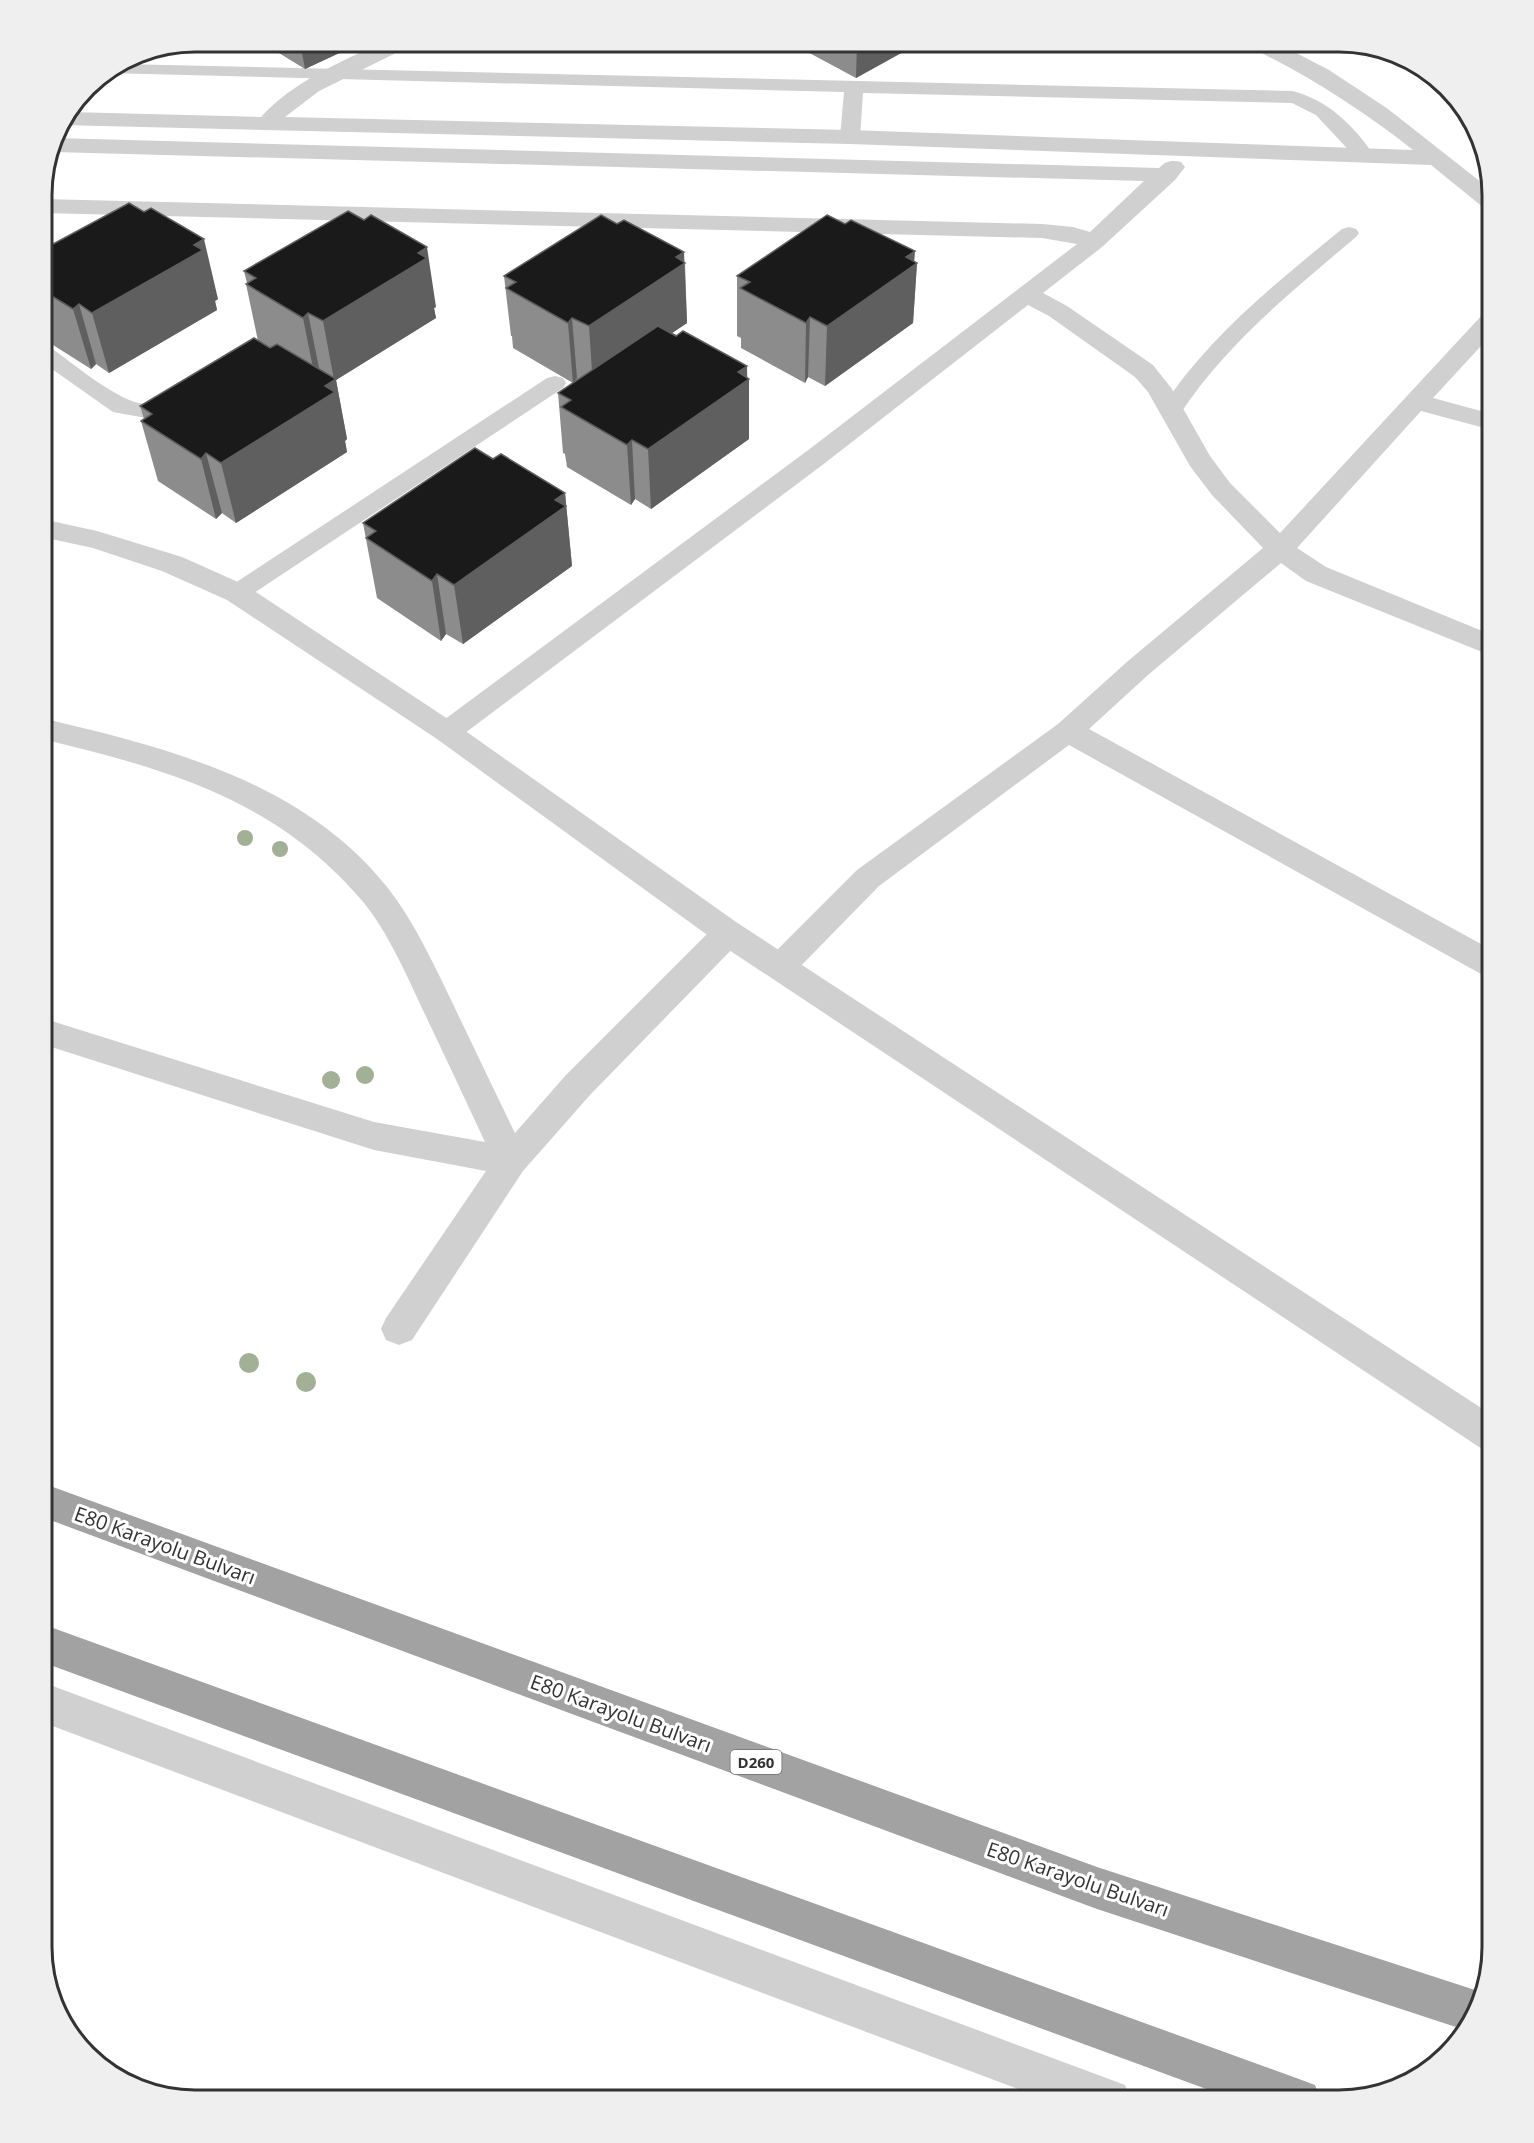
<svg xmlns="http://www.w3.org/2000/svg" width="1534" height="2143" font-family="'Open Sans',sans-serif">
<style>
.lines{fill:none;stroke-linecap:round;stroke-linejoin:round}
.service{fill:#d0d0d0;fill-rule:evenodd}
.minor{fill:#d0d0d0;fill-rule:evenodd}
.tertiary{fill:#d0d0d0;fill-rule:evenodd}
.trunk{fill:#a2a2a2;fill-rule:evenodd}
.tree{fill:#a2b095}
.wall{fill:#8c8c8c}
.shaded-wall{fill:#5f5f5f}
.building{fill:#1a1a1a;stroke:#5f5f5f;stroke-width:1.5}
.labels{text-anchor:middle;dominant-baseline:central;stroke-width:6;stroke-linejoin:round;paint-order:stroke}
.shield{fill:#fff;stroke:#707070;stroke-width:1.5}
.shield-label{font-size:15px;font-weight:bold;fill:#333}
.near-street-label{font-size:20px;fill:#333;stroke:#fff}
.rim{fill:none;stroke:#333;stroke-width:3}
</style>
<rect width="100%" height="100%" fill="#fff"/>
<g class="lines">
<path class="service" d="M121,64L1292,91C1328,100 1353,125 1374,155L1371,159H1357L1316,115L1292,103L863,93L860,137L857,141H843L840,137L844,92L106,73Z
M1349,227L1356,229L1359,233L1356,237C1291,292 1227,343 1180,414L1172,416L1164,414L1161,409C1209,336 1275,284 1342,229Z
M42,345L50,347C72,363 120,403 145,404C159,404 171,395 186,399L189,404L186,409L146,418L113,412L42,362Z
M555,376L563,378L566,383L563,388L245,599L237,601L229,599L225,593L229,587L547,378Z"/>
<path class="minor" d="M382,42H411L408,47L319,91L285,117L850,130L1413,150C1362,110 1308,75 1249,47L1246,42H1275L1329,70L1388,109L1491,190L1492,210L1484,208L1431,165L850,144L60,125L69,112L261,117C294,81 339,63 382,42Z
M55,138L1159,168C1166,161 1171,160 1181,162L1185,167L1175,180L1102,247L1043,293L1067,306L1153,365L1172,389L1210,456L1230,483L1280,533L1483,314L1492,312V334L1433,398L1492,414V430L1421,411L1297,548L1326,567L1492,635V656L1306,581L1281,563L1148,675L1089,729L1492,950V977L1481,974L1069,745L879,886L791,976L780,979L769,976L764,967L769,958L857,870L1058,724L1128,661L1263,548L1212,495L1190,466L1148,392L1135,377L1049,316L1028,305L825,463L457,739L447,743L437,739L432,732L437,725L807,451L1077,244L1042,238L42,213V199L1042,224L1073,227L1090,232L1144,181L53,152Z
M42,718C168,748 302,781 387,887C414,921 433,963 452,1002C473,1046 494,1090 515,1133L566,1075L717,924L728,921L739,924L744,933L739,942L590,1095L523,1171L412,1340L399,1345L386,1340L381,1329L386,1318L486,1171L374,1150L42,1044V1018L374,1122L485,1142C464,1097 443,1052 421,1006C406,974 387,931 364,903C278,800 167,769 42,739Z
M42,1682L1109,2079L1125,2085L1131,2101H1050L42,1722Z"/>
<path class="tertiary" d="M42,519L97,531L182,557L247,586L457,725L739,924L1492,1415V1452L1479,1447L717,942L437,739L227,600L162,571L93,548L42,537Z"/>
<path class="trunk" d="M42,1483L1097,1867L1475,1990L1480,1992L1472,2024L1465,2030L1097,1909L42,1517Z
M42,1624L1299,2079L1315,2085L1321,2101H1239L42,1662Z"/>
</g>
<g class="tree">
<circle cx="245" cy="838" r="8"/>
<circle cx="280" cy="849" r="8"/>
<circle cx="365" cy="1075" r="9"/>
<circle cx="331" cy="1080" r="9"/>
<circle cx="249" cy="1363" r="10"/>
<circle cx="306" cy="1382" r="10"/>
</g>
<path class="wall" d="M261,42H363L305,69Z
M789,42H921L856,78Z
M144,212L218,299L215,301L217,310L109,373L96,364L91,369L42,338V250Z
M617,224L685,263L687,323L672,333L747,366L749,439L651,509L635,499L631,505L567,467L565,454L563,453L558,393L573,383L513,348L512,336H511L504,276Z
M845,224L917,263L913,323L825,386L808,377L805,383L741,348V338L737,336V276Z
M244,271L436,307L434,308L436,318L336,380L347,439L345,441L347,452L236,523L222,513L216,519L158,481L141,421L144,419L140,406L258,341L246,284L247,283Z
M493,459L565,493L572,566L463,644L446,634L441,641L377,598L363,523Z"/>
<path class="shaded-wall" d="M300,42H363L305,69Z
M857,42H921L856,78Z
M204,239L218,299L215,301L217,310L109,373L92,313Z
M427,247L436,307L434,308L436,318L336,380L347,439L345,441L347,452L236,523L221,463L334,380L323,321L418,253Z
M915,251L914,265L917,263L913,323L825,386L827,326L906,257Z
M684,252L687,323L593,386L589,326L676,257Z
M79,304L96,364L91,369L73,309Z
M308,313L320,373L315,378L303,318Z
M810,317L808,377L805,383L806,323Z
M572,318L577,378L573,383L568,323Z
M747,366V380L749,379V439L651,509L648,449L738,372Z
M632,440L635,499L631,505L627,445Z
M206,453L222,513L216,519L201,459Z
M565,493L572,566L463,644L454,585L555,500Z
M437,574L446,634L441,641L432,581Z"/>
<path class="building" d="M129,203L144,212L151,208L204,239L194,245L203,250L92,313L79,304L73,309L42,290V250Z
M348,211L364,220L371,215L427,247L418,253L427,258L323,321L308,313L303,318L246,284L256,278L244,271Z
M601,215L617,224L624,220L684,252L676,257L685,263L589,326L572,318L568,323L506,288L516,282L504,276Z
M827,215L845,224L851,220L915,251L906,257L917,263L827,326L810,317L806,323L740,288L750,282L737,276Z
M658,326L676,336L683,331L747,366L738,372L749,379L648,449L632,440L627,445L561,407L571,400L558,393Z
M254,338L270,348L277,344L336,379L325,386L335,392L221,463L206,453L201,459L141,421L152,414L140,406Z
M475,448L493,459L501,454L565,493L555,500L566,506L454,585L437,574L432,581L366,538L376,531L363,523Z"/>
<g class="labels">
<rect class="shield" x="730.5" y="1750" width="51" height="24" rx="4.5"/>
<g class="shield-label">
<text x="756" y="1762">D260</text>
</g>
<g class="near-street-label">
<text transform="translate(165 1545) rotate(20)">E80 Karayolu Bulvarı</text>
<text transform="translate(621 1713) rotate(20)">E80 Karayolu Bulvarı</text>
<text transform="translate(1078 1879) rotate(19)">E80 Karayolu Bulvarı</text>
</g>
</g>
<path d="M0 0H1534V2143H0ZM195 52H1339A143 143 0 0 1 1482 195V1947A143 143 0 0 1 1339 2090H195A143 143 0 0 1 52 1947V195A143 143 0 0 1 195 52Z" fill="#efefef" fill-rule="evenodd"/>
<path class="rim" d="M195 52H1339A143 143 0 0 1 1482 195V1947A143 143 0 0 1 1339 2090H195A143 143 0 0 1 52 1947V195A143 143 0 0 1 195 52Z"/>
</svg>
